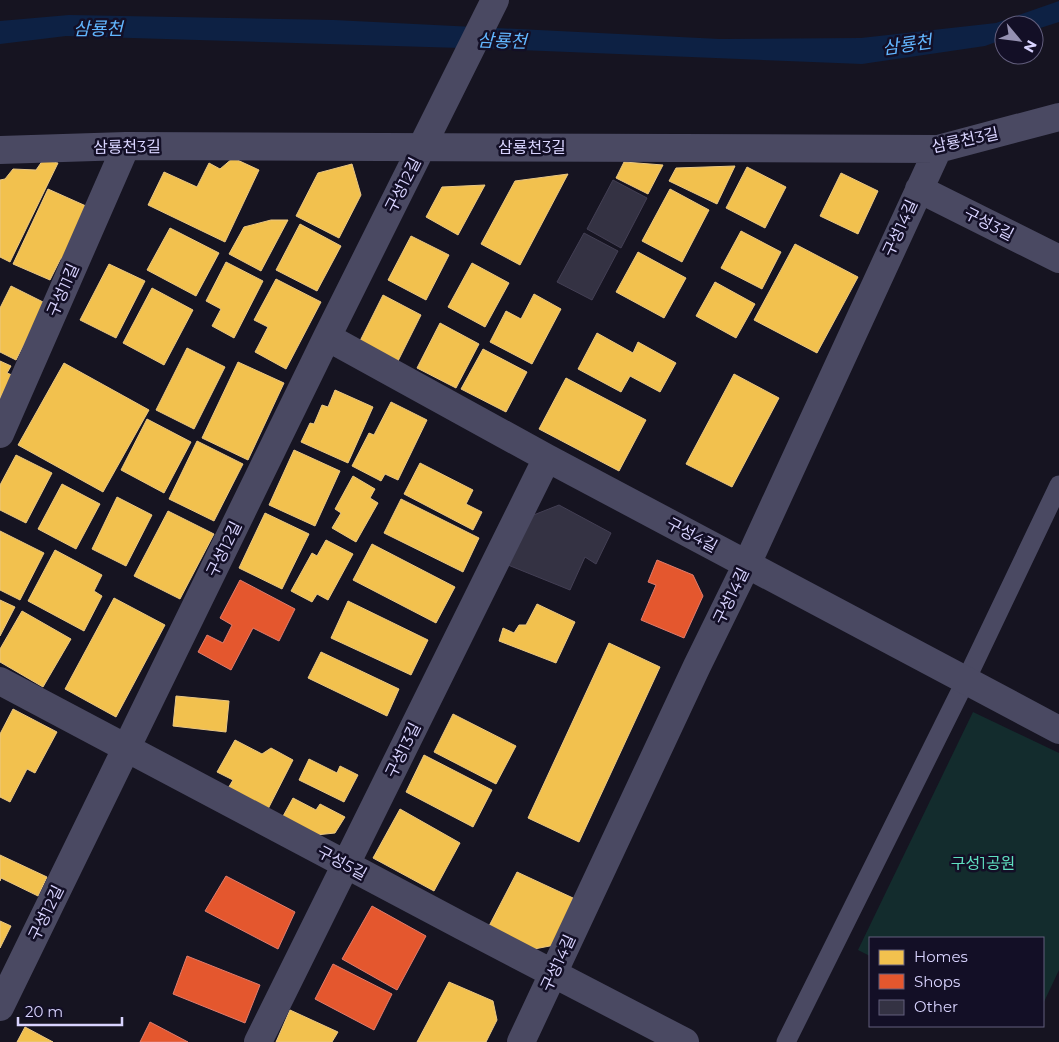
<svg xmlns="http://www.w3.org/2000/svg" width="1059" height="1042" font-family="Montserrat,'Noto Sans KR',sans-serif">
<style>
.green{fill:#132c2d}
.water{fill:#0d2144}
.homes{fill:#f2c14e;stroke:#eac783}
.shops{fill:#e4572e;stroke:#e17c6d}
.building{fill:#343243;stroke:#433f54}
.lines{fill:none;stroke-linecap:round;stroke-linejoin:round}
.lane{stroke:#4a4962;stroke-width:19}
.street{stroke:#4a4962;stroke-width:28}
.labels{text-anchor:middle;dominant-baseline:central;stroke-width:5;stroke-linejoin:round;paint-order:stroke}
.street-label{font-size:16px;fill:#d9d4ff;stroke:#130f26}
.park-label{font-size:16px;fill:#5fe0c0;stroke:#130f26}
.water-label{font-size:18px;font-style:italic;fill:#62b6ff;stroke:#130f26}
</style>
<rect width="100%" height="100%" fill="#161421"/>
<path class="green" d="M973,712L1059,753V970L1043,1004V938H870V956L858,950Z"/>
<path class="water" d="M1059,1V22L1034,30V25H1004V39L985,46L862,64L494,49L66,36L0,44V21L69,15L334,20L720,39L861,38L996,23Z"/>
<path class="homes" d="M233,158L259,170L225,242L148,205L164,172L197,187L209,163L220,169Z
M43,160L58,163L10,262L0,257V180L5,179L13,169L36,170Z
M624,162L663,165L648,194L616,178Z
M352,164L361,195L339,238L296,216L318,173Z
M735,166L717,204L669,181L676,168Z
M747,167L786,187L765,228L726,208Z
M841,173L878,191L858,234L820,216Z
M568,174L520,265L481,244L515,181Z
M485,185L458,235L426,217L442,187Z
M48,189L86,206L66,260L61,258L50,280L13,264Z
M670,189L709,210L682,262L642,241Z
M271,220H288L261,271L229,254L244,227Z
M300,224L341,246L317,291L276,270Z
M170,228L219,253L196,296L147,270Z
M741,231L781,252L762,289L721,268Z
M411,236L449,255L426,300L388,280Z
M795,244L858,277L817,353L754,320Z
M638,252L686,278L664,318L616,292Z
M226,262L263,281L234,338L212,326L221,309L206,301Z
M472,263L509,283L485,327L448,307Z
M109,264L145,281L116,338L80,320Z
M276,279L321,302L286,369L255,352L268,327L254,320Z
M715,282L755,304L736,338L696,316Z
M11,286L45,303L16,360L0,352V308Z
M152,288L193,310L164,365L123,343Z
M534,294L561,309L532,364L490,342L506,311L521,319Z
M383,295L421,315L398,361L360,341Z
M440,323L479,344L456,388L417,368Z
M597,333L633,353L638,342L676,363L660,392L630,376L621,392L578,369Z
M187,348L225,367L194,429L156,410Z
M483,349L527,372L506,412L461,389Z
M0,361L11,366L7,373L12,375L0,399Z
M238,362L284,383L248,460L202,438Z
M64,363L149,410L103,492L18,445Z
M734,374L779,398L732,487L686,464Z
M566,378L646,420L619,471L539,429Z
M335,390L373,407L348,463L301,442L310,423L314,424L322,405L328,407Z
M391,402L427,420L398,480L385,474L381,481L352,466L369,433L374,435Z
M147,419L191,442L164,493L121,470Z
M197,441L243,464L214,521L169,499Z
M294,450L340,471L315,526L269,505Z
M16,455L52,473L26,523L0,510V485Z
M420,463L473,490L466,504L482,512L473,530L404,494Z
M353,476L375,489L370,498L378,503L356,542L332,528L341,513L335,509Z
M62,484L100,504L76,549L38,529Z
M117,497L152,515L126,566L92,549Z
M401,499L479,538L463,572L384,533Z
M168,511L214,534L180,599L134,576Z
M265,513L309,534L282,589L239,568Z
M0,531L44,553L20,600L0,590Z
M326,540L353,554L328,600L317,594L312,602L291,591L312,553L317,556Z
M372,544L455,587L436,623L353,580Z
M55,550L102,575L94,591L102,596L84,631L28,601Z
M114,598L165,625L116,717L65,689Z
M0,600L15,607L0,636Z
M348,601L428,640L411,675L331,638Z
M537,604L575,622L556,663L499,641L503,628L514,633L519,625H526Z
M22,611L71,639L43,687L0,662V649Z
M609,643L660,667L579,842L528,818Z
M321,652L399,689L387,716L308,678Z
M176,696L229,701L226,732L173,726Z
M13,709L57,732L35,773L27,769L10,802L0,797V734Z
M453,714L516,746L496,784L434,752Z
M235,740L262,754L271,748L293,760L267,811L227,790L233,780L217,772Z
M424,755L492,790L473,827L406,792Z
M309,759L337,773L340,766L358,775L344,802L299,780Z
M293,798L316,810L320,804L345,817L335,833L316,835L282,818Z
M400,809L460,843L434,891L373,858Z
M0,855L47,877L38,896L1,878L0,881Z
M517,872L573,898L555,945L529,950L488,928Z
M0,921L11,926L0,948Z
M449,982L493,1001L497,1020L486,1042H417Z
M290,1010L338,1032L332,1042H276Z
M25,1027L53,1042H17Z"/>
<path class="shops" d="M657,560L693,575L703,596L684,638L641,620L656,585L648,582Z
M240,580L295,609L279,641L253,628L231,670L198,652L207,635L223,643L232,625L220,618Z
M226,876L295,912L278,949L205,911Z
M372,906L426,936L397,990L342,959Z
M187,956L260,985L245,1023L173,994Z
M333,964L392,994L374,1030L315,999Z
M150,1022L188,1042H140Z"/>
<path class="building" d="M613,180L647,198L621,248L587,229Z
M584,233L618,251L592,300L557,282Z
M559,505L611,533L596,564L585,557L570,590L508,565L531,516Z"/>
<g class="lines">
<path class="lane" d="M786,1042L966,680L1059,485"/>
<path class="street" d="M0,150L126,146L938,149L1059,117
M919,189L1059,259
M327,337L547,458L1059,730
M0,434L126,146
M0,681L462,926L685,1042
M0,1007L327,337L495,0
M258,1042L547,458
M521,1042L697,666L747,564L938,149"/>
</g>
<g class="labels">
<g class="street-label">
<text transform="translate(965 140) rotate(-12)">삼룡천3길</text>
<text transform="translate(127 147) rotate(-1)">삼룡천3길</text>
<text x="532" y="147">삼룡천3길</text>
<text transform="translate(403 185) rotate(-63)">구성12길</text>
<text transform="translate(989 224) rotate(27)">구성3길</text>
<text transform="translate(900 228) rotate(-65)">구성14길</text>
<text transform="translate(63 290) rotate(-66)">구성11길</text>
<text transform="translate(692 535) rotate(28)">구성4길</text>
<text transform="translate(224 549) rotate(-64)">구성12길</text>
<text transform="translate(731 596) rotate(-64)">구성14길</text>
<text transform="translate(403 750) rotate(-64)">구성13길</text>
<text transform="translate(342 863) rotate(28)">구성5길</text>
<text transform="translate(46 913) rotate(-64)">구성12길</text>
<text transform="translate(558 963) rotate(-65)">구성14길</text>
</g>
<g class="park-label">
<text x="983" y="863">구성1공원</text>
</g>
<g class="water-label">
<text x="98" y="29">삼룡천</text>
<text transform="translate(502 41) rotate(2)">삼룡천</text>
<text transform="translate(907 45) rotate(-8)">삼룡천</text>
</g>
</g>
<rect x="869" y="937" width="175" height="90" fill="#130f26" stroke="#625e7d"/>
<rect x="879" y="950" width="25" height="15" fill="#f2c14e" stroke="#625e7d"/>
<text x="914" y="962" font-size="15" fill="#d9d4ff">Homes</text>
<rect x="879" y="974" width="25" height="15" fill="#e4572e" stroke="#625e7d"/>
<text x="914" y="987" font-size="15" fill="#d9d4ff">Shops</text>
<rect x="879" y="1000" width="25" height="15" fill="#343243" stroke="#625e7d"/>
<text x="914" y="1012" font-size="15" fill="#d9d4ff">Other</text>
<g transform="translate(1019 40) rotate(119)"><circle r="24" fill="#130f26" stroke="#625e7d"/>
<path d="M0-4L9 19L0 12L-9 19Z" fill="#9591b1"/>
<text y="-8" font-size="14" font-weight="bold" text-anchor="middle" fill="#d9d4ff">N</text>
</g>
<path d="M18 1017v8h104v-8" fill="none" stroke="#d9d4ff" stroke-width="2.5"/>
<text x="25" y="1017" font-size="15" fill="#d9d4ff" stroke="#130f26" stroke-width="4" paint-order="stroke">20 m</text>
</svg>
